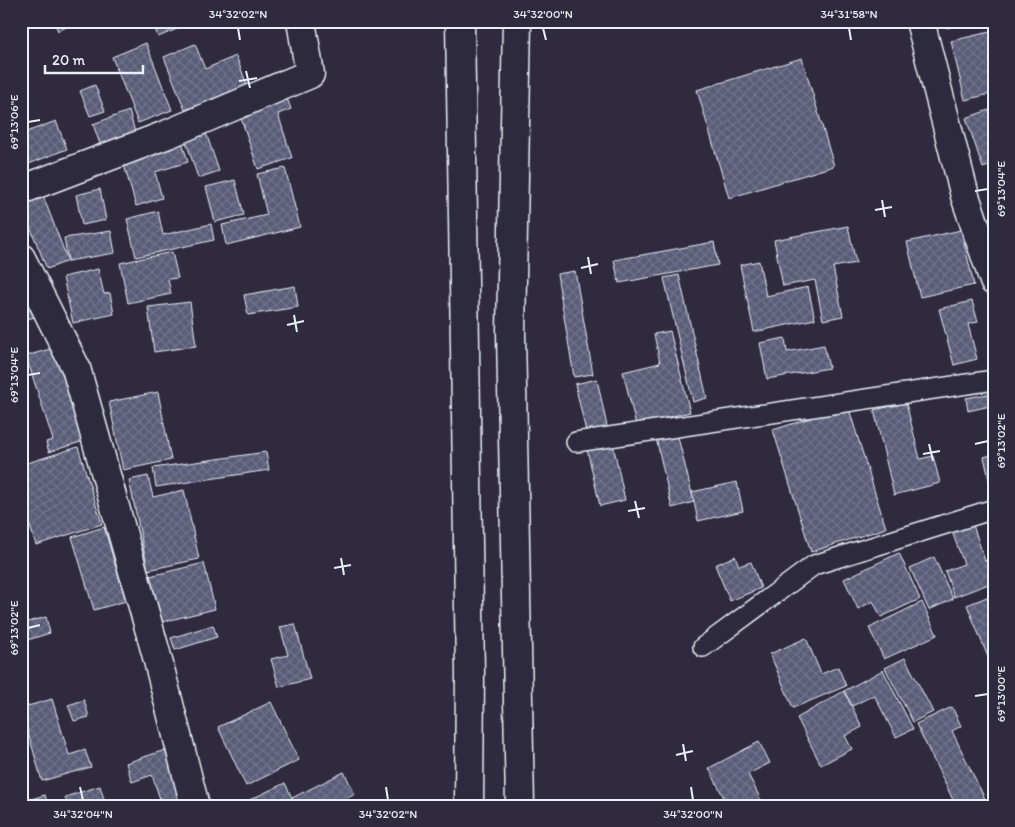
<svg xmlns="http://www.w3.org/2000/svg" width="1015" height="827" font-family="Itim,sans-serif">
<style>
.building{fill:url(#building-cross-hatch);stroke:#e8f1f8}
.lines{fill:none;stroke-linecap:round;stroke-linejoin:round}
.service-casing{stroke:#e8f1f8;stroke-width:22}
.minor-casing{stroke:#e8f1f8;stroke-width:31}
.secondary-casing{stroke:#e8f1f8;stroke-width:31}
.service{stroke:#2f2a3d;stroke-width:19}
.minor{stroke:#2f2a3d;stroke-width:28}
.secondary{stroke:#2f2a3d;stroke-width:28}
.ticks{fill:none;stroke:#e8f1f8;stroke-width:2}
.neatline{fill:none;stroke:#e8f1f8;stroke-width:2}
.ticks-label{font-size:12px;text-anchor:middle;fill:#e8f1f8}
</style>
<defs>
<pattern id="building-cross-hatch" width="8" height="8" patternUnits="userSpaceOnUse" patternTransform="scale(1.25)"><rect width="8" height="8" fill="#5a5b78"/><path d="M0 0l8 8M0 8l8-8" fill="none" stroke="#72738c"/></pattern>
</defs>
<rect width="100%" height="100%" fill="#2f2a3d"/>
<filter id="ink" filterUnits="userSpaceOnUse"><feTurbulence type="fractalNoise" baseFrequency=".02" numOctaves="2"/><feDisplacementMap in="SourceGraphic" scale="10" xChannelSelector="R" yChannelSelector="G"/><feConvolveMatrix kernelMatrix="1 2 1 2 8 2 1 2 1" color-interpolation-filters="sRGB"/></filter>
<g filter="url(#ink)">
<path class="building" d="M54,21H80L58,31Z
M152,21H196L158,37Z
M945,21H972V22L947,28Z
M994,31V93L965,100L951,41Z
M146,43L172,110L138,123L112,57Z
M195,44L205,69L236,56L247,85L185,110L164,57Z
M802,58L834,166L729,198L697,90Z
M95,85L105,111L90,116L80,91Z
M285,93L291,109L278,114L292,158L258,169L238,109Z
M989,110L994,125V164L983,168L966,118Z
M129,111L135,132L100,144L93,124Z
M56,121L67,149L21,167V134Z
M204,127L219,171L198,178L184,135Z
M181,138L188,162L155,172L162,198L136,206L121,155Z
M285,168L300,227L226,245L222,225L267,215L257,174Z
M235,180L244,215L215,222L206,187Z
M40,188L68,261L47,269L21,205V196Z
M100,189L106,220L82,225L76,195Z
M158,211L163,235L211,224L214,240L136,257L127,219Z
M848,226L856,263L833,267L843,316L823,320L815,280L783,286L774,240Z
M961,230L974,285L920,297L907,242Z
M111,231L115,253L68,261L64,238Z
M714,242L718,265L619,283L614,260Z
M172,252L178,278L168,279L171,294L128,303L120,263Z
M759,261L766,296L808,287L815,319L754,332L740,265Z
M98,269L104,294L110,293L114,314L73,323L63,277Z
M575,271L593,374L574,377L557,274Z
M21,273L34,317L21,321Z
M679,275L707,398L693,402L664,278Z
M295,286L298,307L248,315L244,295Z
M972,301L978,322L968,324L977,359L954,365L939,309Z
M190,302L196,346L154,352L148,307Z
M670,331L690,412L636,425L623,372L660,363L654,334Z
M785,338L787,352L824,345L829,368L767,379L760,343Z
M57,347L87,440L49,452L46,442L53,440L26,356Z
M597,379L608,431L587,436L575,384Z
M158,392L171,460L123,470L109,402Z
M994,393V423L990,406L968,411L966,398Z
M906,403L920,459L933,456L940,483L894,495L874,410Z
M848,406L886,528L811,552L773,430Z
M677,433L694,502L672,508L656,438Z
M613,444L625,500L600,506L587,449Z
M78,447L102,524L36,545L21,498V465Z
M266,452L269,470L156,487L153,468Z
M994,454V497H993L984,457Z
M148,476L153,497L184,490L199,559L148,570L129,480Z
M737,482L743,511L698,521L692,492Z
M972,522L985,561L994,558V582L954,597L945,571L964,564L951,529Z
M104,527L126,601L94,610L72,537Z
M899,553L920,599L881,617L873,601L858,609L844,579Z
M735,556L739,566L751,562L761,588L730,601L715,565Z
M934,557L953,599L929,610L910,568Z
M204,563L215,609L162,622L150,576Z
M987,597L994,615V672L967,605Z
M922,602L937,635L884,659L869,628Z
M46,617L50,633L21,642V624Z
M295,624L310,679L279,687L271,659L288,655L280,627Z
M213,625L217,637L175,650L171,638Z
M806,638L821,674L838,667L846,686L793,708L770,654Z
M905,658L933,712L913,722L885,668Z
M883,670L913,729L896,737L874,695L852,706L844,691Z
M844,691L862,727L845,736L852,749L821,765L797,718Z
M52,699L69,755L85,750L91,767L42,781L21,708Z
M84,700L89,717L74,721L68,705Z
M271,702L299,760L246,786L218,727Z
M952,707L961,726L952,731L986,801L975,806H956L916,724Z
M759,742L770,763L748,774L764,806H728L709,768Z
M165,750L182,798L162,805L152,775L132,782L126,763Z
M344,772L355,794L332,806L241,804L285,783L292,798Z
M100,786L106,806H68L65,797Z
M45,795L48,806H22L21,802Z"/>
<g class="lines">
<defs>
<path id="service" d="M576,442L994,380
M703,647L814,565L994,509"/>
<path id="minor" d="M920,21L965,196L994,281
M21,190L168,134L310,74L301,21
M21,258L76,368L156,653L195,806"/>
<path id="secondary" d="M460,21L470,673L469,806
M517,21L511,332L520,806"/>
</defs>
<use href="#service" class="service-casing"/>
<use href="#minor" class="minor-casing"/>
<use href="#secondary" class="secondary-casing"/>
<use href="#service" class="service"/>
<use href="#minor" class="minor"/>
<use href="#secondary" class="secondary"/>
</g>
</g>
<path class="ticks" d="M238,28L240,40M543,28L546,40M849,28L851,40M246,71L250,88M239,81L257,78M28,122L40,120M975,191L988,189M882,200L885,217M875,210L892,207M588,257L591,274M581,268L598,264M294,315L297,332M287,325L304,321M28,375L40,373M929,444L933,461M975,444L988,441M923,454L940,451M635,501L639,518M628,511L645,508M341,558L344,575M334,568L351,565M28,628L40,625M975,696L988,694M683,744L686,761M676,755L693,751M80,787L83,800M386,787L388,800M691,787L693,800"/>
<rect width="1015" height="827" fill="none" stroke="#2f2a3d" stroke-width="55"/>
<path d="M45 65v8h98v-8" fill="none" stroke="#e8f1f8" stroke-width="2.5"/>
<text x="52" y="65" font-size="15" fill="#e8f1f8" stroke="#2f2a3d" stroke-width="4" paint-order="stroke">20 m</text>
<rect x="28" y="28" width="960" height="772" class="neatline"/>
<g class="ticks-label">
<text x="238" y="18">34°32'02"N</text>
<text x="543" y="18">34°32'00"N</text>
<text x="849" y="18">34°31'58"N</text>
<text transform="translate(14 122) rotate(-90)" y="4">69°13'06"E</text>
<text transform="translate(1001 189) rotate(-90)" y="4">69°13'04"E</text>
<text transform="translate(14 375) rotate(-90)" y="4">69°13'04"E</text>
<text transform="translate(1001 441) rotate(-90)" y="4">69°13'02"E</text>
<text transform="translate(14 628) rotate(-90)" y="4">69°13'02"E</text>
<text transform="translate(1001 694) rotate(-90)" y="4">69°13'00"E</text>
<text x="83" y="818">34°32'04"N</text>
<text x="388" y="818">34°32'02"N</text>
<text x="693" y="818">34°32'00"N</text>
</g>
</svg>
